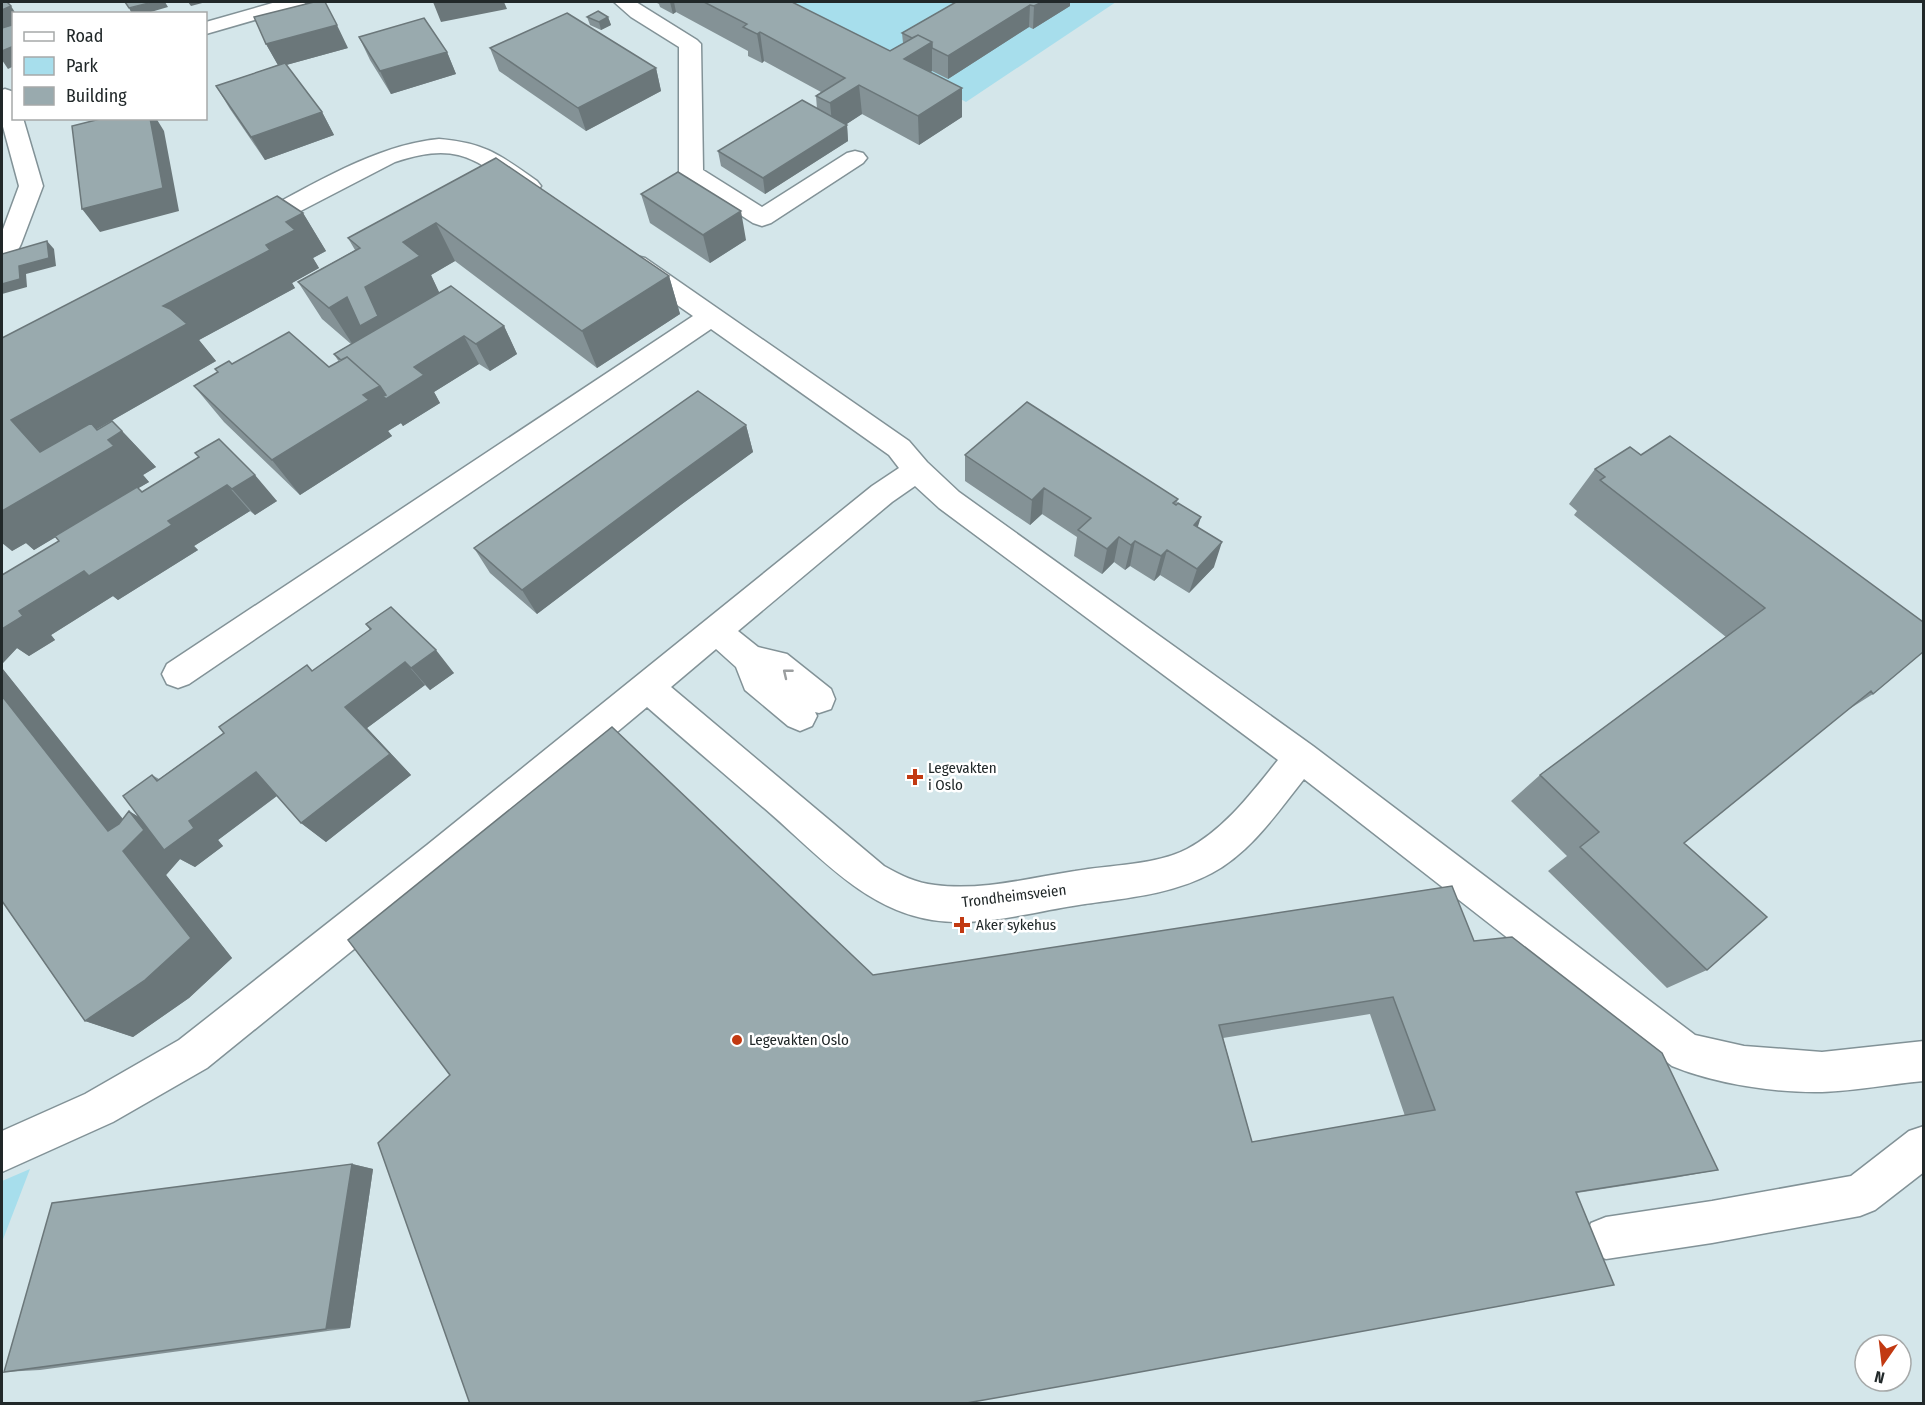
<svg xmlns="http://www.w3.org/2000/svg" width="1925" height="1405" font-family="'Fira Sans Condensed',sans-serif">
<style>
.green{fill:#a7deec}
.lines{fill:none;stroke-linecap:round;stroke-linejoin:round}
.minor-casing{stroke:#829297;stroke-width:3}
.minor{fill:#fff;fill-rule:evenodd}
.wall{fill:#849296;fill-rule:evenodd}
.shaded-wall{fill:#6b777a}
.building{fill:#99aaae;stroke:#6b777a;stroke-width:1.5;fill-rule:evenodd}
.oneway{stroke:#9b9e9f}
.poi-dot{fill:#c23911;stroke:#fff;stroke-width:2}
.labels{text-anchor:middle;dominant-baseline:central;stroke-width:5;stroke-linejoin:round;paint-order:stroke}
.poi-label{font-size:15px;fill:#212829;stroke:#fff;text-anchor:start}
.street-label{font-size:15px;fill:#212829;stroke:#fff}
</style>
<rect width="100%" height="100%" fill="#d4e6ea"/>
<path class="green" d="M780,2H1116L966,102Z
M30,1169L2,1242V1181Z"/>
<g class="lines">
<defs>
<path id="minor" d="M276,2H306L303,6L206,34V22Z
M614,2H636L697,40L701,44L703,170L762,207L847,153L855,151L863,153L867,158L863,163L771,223L762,226L753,223L683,178L679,173V47L631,17Z
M5,89L14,92V118H23L43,186L21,244L18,250L2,254V232L19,186L2,123V90Z
M439,139C486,143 500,155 537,181L541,186L537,191L529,193L521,191C472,157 456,142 395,162L262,231L253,234L244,231L241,226L244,221C304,190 373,145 439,139Z
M636,256L645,258L909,441L927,462L959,492L1313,746L1695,1035L1744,1046L1822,1052L1924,1041V1081C1890,1084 1856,1091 1822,1092C1775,1093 1716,1084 1672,1066L1304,779C1277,813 1251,852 1212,873C1173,894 1128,898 1085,904C1035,911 982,928 932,920C866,910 818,855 771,814C729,778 688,743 647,707L453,869L207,1068L113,1122L2,1172V1131L85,1094L179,1040L427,845L872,486L899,468L889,455L711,329L189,684L178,688L167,684L162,674L167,664L693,316L627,270L623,264L627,258ZM915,486L939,508L1278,760C1252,792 1225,829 1187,849C1157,865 1109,865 1075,871C1029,878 982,891 935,885C916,883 900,875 884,866L671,687L716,649L736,667L745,690L788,726L800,731L812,726L817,716L815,712L819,713L831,709L835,699L831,689L787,654L758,647L738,631L892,502Z
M1924,1126V1172L1875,1210L1860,1216L1712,1243L1606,1259L1591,1253L1585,1238L1591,1223L1606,1217L1712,1201L1851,1176L1909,1131Z"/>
</defs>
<use href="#minor" class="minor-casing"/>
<use href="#minor" class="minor"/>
</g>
<path class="wall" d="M655,2H792L890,51L903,43L902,33L956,2L1070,6L1033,29L1029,27L948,79L932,71L931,72L962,117L919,145L862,114L845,125H847L848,141L765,194L721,166L718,151L817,109L816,96L821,92L764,61L762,63L748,56V51L676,12L673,14L660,7L659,4Z
M587,17H608L611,25L601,30L590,25Z
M359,37L447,52L456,74L391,94L370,60Z
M266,44L348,48L286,65L322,112L334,135L265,160L230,109L216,86L278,65Z
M490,48L656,68L661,91L586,131L499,71Z
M496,158L669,276L680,314L597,368L455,261L431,275L439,293L504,326L517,354L490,371L479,364L434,392L440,403L403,426L401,423L388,431L392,436L300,495L224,422L194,386L218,372L215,369L232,364L329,367L339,362L334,354L351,344L322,319L298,282L355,250L348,238Z
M641,194L746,240L710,263L650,223Z
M303,213L326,251L313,258L319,268L292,283L295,288L199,340L216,361L97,429L122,431L156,467L143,475L149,482L138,488L142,492L199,457L277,501L255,515L250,511L194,546L198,550L118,600L113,596L51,635L55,640L29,656L17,648L2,664V575L59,541L55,537L34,550L26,543L12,551L2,338Z
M746,425L753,452L682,504L537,614L490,573L474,548Z
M965,455L1178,499L1176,505L1198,527L1214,567L1189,593L1160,575L1154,581L1130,566L1125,570L1114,562L1102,574L1074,556L1077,537L1042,514L1030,525L965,481Z
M1595,469L1873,694L1843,713L1684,843L1707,970L1667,988L1548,871L1567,856L1511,801L1540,775L1726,637L1574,515L1577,511L1569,504Z
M366,624L454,673L430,690L425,685L367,728L411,775L326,842L301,823L277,796L218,840L223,846L195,867L180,859L166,875L232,958L189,998L133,1037L85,1021L2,901V668L123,819L129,811L140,818L152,775L159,779L370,630Z
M1474,941L1718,1170L1674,1178L1577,1193L1102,1379L873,975ZM1370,1014L1405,1116L1252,1142L1223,1038Z
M352,1164L373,1169L350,1328L40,1370L4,1372Z"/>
<path class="shaded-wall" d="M153,2H165L168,7L144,14H132L129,8Z
M188,2H206L191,6Z
M433,2H504L507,9L441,22Z
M670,2H674L676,12L673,14Z
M1042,2H1070V6L1033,29L1034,6Z
M1030,5L1029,27L948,79V56Z
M11,6L16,14H14V25L2,30V10Z
M608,17L611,25L601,30L599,22Z
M337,25L348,48L279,67L266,44Z
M760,32L764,61L762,63L757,34Z
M932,42V71L905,88L904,59Z
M14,46V66L8,69L2,60V51Z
M447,52L456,74L391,94L380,71Z
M656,68L661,91L586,131L578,108Z
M859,85L862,114L833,133L830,103Z
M962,88V117L919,145L918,116Z
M322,112L334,135L265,160L251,137Z
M150,118H156L164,131L179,211L100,232L82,209Z
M847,125L848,141L765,194L763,178Z
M741,211L746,240L710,263L703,235Z
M303,213L326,251L313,258L319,268L292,283L295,288L199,340L216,361L97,429L114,446L108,440L122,431L156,467L143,475L149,482L34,550L26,543L12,551L2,543V511L40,452L11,420L163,306L266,245L286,222Z
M436,223L455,261L431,275L440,294L353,345L329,308L403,242Z
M47,241L54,249L56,266L26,274L27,287L2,294V284L19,266Z
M669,276L680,314L597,368L582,331Z
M504,326L517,354L490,371L476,344Z
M464,336L479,364L434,392L440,403L403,426L383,396L401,423L388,431L392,436L300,495L272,460L363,395L414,367Z
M746,425L753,452L682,504L537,614L522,590L673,478Z
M255,475L277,501L255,515L232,489Z
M227,485L250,511L194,546L198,550L118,600L113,596L51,635L55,640L29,656L17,648L2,664V628L19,611Z
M1044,488L1042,514L1030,525L1032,500Z
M1201,517L1193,542L1194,525Z
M1119,537L1114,562L1102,574L1107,549Z
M1135,541L1130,566L1125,570L1131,545Z
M1222,542L1214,567L1189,593L1197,569Z
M1167,550L1160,575L1154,581L1161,556Z
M436,650L454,673L430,690L411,668Z
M405,662L425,685L367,728L411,775L326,842L301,823L345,707Z
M2,668L137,837L129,811L170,836L189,821L256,772L282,792L218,840L223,846L195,867L180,859L166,875L232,958L189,998L133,1037L85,1021L123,851L2,696Z
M352,1164L373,1169L350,1328L326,1329Z"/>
<path class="building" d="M2,2H7L11,6L2,10Z
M125,2H153L129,8Z
M314,2H325L337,25L266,44L254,17Z
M704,2H792L890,51L918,35L932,42L904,59L962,88L918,116L859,85L830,103L816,96L845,78L760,32L757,34L743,27L747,24Z
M956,2H1042L1034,6L1030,5L948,56L932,48V42L918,35L912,38L902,33Z
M598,11L608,17L599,22L587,17Z
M567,13L656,68L578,108L490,48Z
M424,18L447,52L380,71L359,37Z
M14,21V46L2,51V28L12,25L11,22Z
M285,63L322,112L251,137L216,86Z
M802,100L847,125L763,178L718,151Z
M104,118H150L163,188L82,209L72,126Z
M496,158L669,276L582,331L436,223L403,242L420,256L365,287L378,316L360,326L347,297L329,308L298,282L360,248L348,238Z
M678,172L741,211L703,235L641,194Z
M277,196L303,213L286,222L295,230L266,245L270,250L163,306L170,309L187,324L11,420L40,452L91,423L97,430L112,421L122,431L108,440L114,446L2,511V338Z
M47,241L49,258L19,266L20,279L2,284V254Z
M451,286L504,326L476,344L464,336L414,367L424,375L386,399L383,396L386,395L380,386L347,357L341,360L334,354Z
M289,332L329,367L347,357L380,386L363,395L369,400L272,460L194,386L218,372L215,369L229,361L232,364Z
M698,391L746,425L673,478L522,590L474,548Z
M1027,402L1178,499L1173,503L1176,505L1178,503L1201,517L1194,525L1222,542L1197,569L1167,550L1161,556L1135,541L1131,545L1119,537L1107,549L1078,530L1091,518L1044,488L1032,500L965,455Z
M1670,436L1923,622V652L1873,694L1871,691L1684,843L1767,917L1707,970L1580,847L1599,832L1540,775L1765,608L1600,480L1605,477L1595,469L1630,447L1641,455Z
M219,439L255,475L232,489L227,485L168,521L172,525L89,576L84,571L19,611L23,616L2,629V575L59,541L55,536L137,487L142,492L199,457L195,453Z
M391,607L436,650L411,668L405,662L345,707L390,754L301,823L256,772L189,821L194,828L164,850L123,796L152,775L157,781L224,733L219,727L307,665L312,671L371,629L366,624Z
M2,696L108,831L119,824L129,811L144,830L123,851L191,938L145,980L85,1021L2,901Z
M612,727L873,975L1452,886L1474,941L1512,937L1662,1053L1718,1170L1576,1192L1614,1285L1102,1379L961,1404H470L378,1143L450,1075L348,940ZM1393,997L1435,1110L1252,1142L1219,1025Z
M352,1164L326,1329L4,1372L52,1203Z"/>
<defs><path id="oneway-chevron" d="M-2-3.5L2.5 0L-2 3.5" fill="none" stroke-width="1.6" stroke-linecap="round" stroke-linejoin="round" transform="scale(1.5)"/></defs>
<use class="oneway" href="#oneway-chevron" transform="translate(787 673) rotate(-141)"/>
<g class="poi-dot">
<path d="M912 768h6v6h6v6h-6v6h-6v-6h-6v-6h6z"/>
<path d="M959 916h6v6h6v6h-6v6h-6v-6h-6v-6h6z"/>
<circle cx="737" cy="1040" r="6"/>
</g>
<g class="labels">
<g class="poi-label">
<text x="928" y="768">Legevakten<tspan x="928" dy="17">i Oslo</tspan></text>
<text x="976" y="925">Aker sykehus</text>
<text x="749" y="1040">Legevakten Oslo</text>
</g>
<g class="street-label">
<text transform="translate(1014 896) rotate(-7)">Trondheimsveien</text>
</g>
</g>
<rect width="1925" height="1405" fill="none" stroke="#212829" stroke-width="6"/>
<rect x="12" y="12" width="195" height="108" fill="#ffffff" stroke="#a6a9a9" stroke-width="1.5"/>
<rect x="24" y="32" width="30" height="9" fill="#ffffff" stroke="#a6a9a9" stroke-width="1.5"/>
<text x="66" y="42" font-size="18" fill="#212829">Road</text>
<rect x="24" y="57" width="30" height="18" fill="#a7deec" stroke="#a6a9a9" stroke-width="1.5"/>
<text x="66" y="72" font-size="18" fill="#212829">Park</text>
<rect x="24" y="87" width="30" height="18" fill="#99aaae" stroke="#a6a9a9" stroke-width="1.5"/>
<text x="66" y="102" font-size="18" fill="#212829">Building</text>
<g transform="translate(1883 1363) rotate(194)"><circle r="28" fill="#ffffff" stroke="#a6a9a9" stroke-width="1.5"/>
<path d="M0-4.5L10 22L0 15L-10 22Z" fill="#c23911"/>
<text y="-9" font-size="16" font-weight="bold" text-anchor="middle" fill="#212829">N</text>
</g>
</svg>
